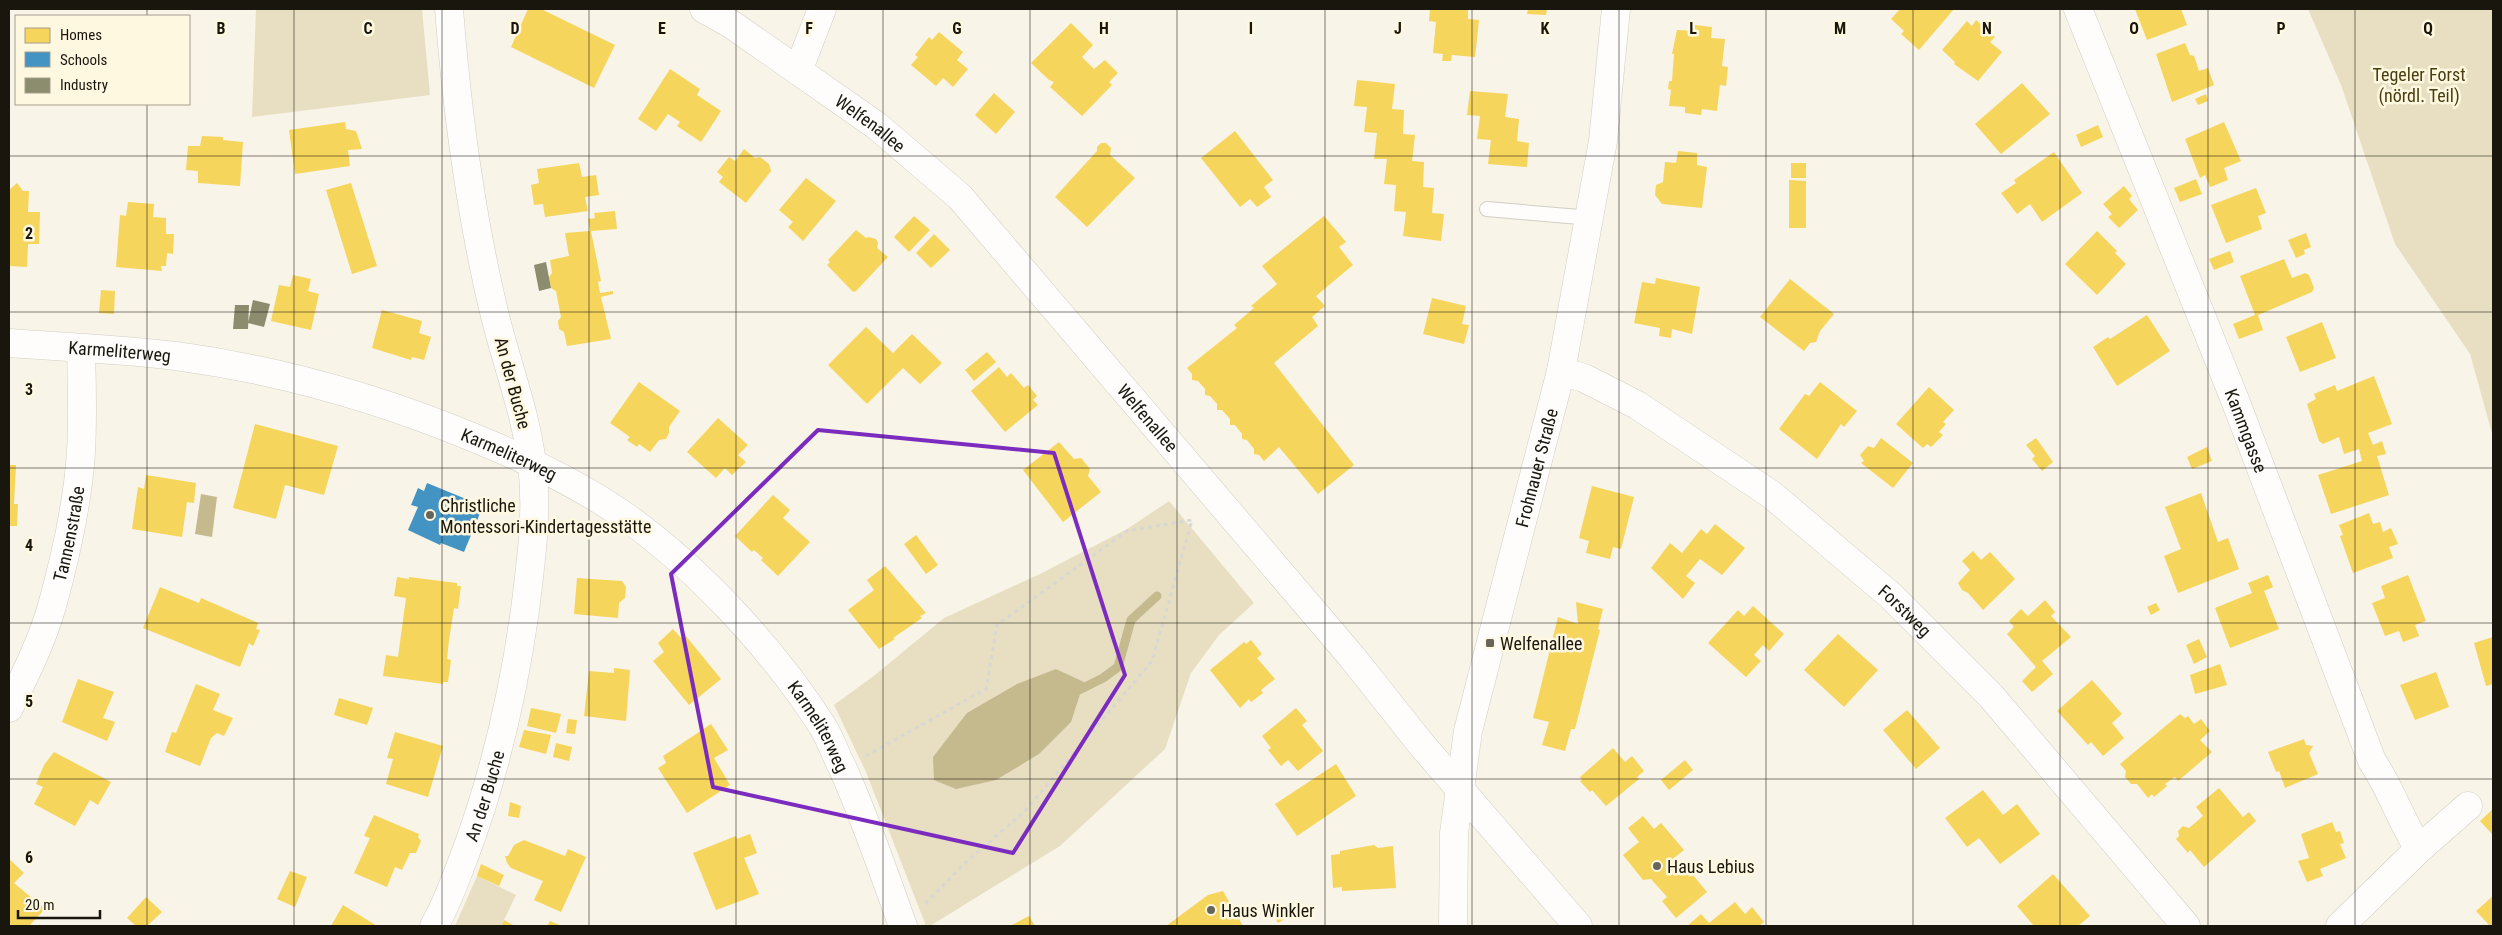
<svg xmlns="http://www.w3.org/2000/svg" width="2502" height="935" font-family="'Roboto Condensed',sans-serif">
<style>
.green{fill:#e8dfc2}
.water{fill:#c5b98e}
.homes{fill:#f6d55c}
.schools{fill:#4393c3}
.industry{fill:#8c8c6e}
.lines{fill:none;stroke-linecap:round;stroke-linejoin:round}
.stream{stroke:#c5b98e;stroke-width:9}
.lane-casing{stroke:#d2cec4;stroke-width:16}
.street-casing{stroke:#d2cec4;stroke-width:29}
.secondary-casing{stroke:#d2cec4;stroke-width:29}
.path{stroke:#d9d7d4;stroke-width:3;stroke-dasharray:4 4;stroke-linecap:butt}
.lane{stroke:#fefdfc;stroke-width:14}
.street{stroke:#fefdfc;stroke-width:28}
.secondary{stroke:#fefdfc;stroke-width:28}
.marked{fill:none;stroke:#7b2cbf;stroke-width:4;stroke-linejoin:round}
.grid{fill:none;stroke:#19160e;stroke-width:1;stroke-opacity:0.55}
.poi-dot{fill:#67645a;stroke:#fff8e1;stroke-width:2}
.labels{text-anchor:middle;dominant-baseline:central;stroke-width:5;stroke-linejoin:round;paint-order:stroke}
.park-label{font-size:18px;fill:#493d10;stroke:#fff8e1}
.street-label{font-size:18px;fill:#19160e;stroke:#fff8e1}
.poi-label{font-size:18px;fill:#19160e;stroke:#fff8e1;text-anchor:start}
.grid-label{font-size:16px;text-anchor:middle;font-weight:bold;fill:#19160e;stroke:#fff8e1;stroke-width:5;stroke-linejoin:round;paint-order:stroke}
</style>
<rect width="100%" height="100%" fill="#f8f4e8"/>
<path class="green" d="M256,9H422L430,95L252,117Z
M2308,9H2493V437L2470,354L2395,244L2341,85Z
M1169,501L1254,603L1219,635L1191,673L1165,749L1060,846L930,926H926L866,772L834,705L875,675L944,618L1040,574L1127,529Z
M477,876L516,895L501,926H455Z"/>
<path class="water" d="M201,494L217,497L212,537L195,534Z
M1056,669L1084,682L1071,722L1039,754L996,780L956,789L934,780L933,757L967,713L1017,684Z"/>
<path class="homes" d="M528,9H541L615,45L594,88L511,47Z
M1430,9H1468V19L1479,20L1475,57L1452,55L1451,61H1442L1443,54L1433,53L1436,22L1429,21Z
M1528,9H1547L1546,15L1527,14Z
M1900,9H1954L1919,50L1901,34L1904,31L1891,19Z
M2135,9H2181L2187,25L2147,40Z
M1976,20L1995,37L1990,42L2002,52L1978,81L1954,64L1955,62L1942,50L1967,21L1972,26Z
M1071,23L1093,45L1082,57L1094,69L1105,60L1118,73L1109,82L1112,85L1082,116L1050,87L1054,82L1049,80L1031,63Z
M1695,25L1712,27L1711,38L1725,39L1722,66L1728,67L1726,86L1720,85L1717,111L1702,109L1701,115L1685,113V107L1669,106L1671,90L1668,89L1669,81H1672L1674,54H1672L1677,30L1694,31Z
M939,32L963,52L957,60L968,69L953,87L943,78L936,86L911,65L918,57L915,55L929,37L932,40Z
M2185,43L2190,55L2194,56L2199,71L2208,68L2214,85L2172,102L2156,54Z
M670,69L700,89L697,95L721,111L701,142L677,126L680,122L668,114L656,131L638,119Z
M1357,80L1395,84L1392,109L1404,110L1403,134L1415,135L1412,161L1424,162L1423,187L1434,188L1432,213L1444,214L1441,241L1403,236L1406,212L1394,211L1396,185L1384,184L1387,159H1374L1377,133L1364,132L1367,107L1354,106Z
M2022,83L2050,114L2001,154L1975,124Z
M1470,91L1508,94L1505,117L1519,119L1517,141L1529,143L1527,167L1488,164L1491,140L1477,139L1480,116L1467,115Z
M994,93L1015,112L996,134L975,115Z
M2206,94L2208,101L2198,105L2195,99Z
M345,122L346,129L356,131L362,149L348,150L350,166L295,174L289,130Z
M2224,122L2241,161L2224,168L2228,180L2210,187L2205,175L2200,178L2185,139Z
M2098,125L2103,137L2081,147L2076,135Z
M1235,131L1273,180L1264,187L1271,197L1257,207L1250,199L1240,207L1201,158Z
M202,136L223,137V140L243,142L240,186L198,183V171L186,170L188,146H200Z
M1101,143H1106L1111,148L1110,155L1135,178L1087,227L1055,197L1097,151V147Z
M744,149L755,158L760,157L769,164L771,171L746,203L719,182L723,177L717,172L729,157L735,161Z
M1678,151L1697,153V165L1707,167L1702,208L1662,204L1655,195L1656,185L1663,182L1665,162L1676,163Z
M2054,152L2082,193L2042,222L2030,204L2017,214L2001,193L2016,183L2014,180Z
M579,163L582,177L596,175L599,195L585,197L588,211L545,217L543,204L534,205L531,185L539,183L537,169Z
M1791,163H1806V178H1791Z
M806,178L836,201L803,241L788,227L793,222L779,210Z
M2196,179L2202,194L2180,202L2174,188Z
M1789,180L1806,181V228H1789Z
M17,183L23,191H29L28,212H40L39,244H28L27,267L9,266V190Z
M351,183L377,266L352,274L326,190Z
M2124,186L2132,196L2129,199L2138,210L2119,228L2108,217L2112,214L2103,204Z
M2256,188L2266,213L2258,216L2262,229L2226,243L2211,205Z
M128,202L154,204L153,217L166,218V234H174L173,254L167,253L166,266H161L162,271L116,267L120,215L126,216Z
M615,211L617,229L591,231L601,281L598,282L600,293L613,291V294L601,297L611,339L567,346L564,332L559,329L558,321L561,317L556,291L551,288L549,277L552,273L550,260L569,256L565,233L590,231L588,219L595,218L594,213Z
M914,216L930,230L909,252L894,237Z
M1324,216L1346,242L1339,247L1353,265L1316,296L1325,306L1312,317L1318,326L1274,363L1354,465L1318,494L1279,447L1264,461L1259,455L1254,454V449L1247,440L1242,439V434L1235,425H1230V419L1222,410H1217V404L1210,396L1205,395V389L1198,381L1192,380V374L1187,368L1237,328L1234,325L1254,308L1251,306L1277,284L1262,266Z
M856,230L866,238L869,237L876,239L878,243L877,248L888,257L856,291L853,292L827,265L830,262L828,260Z
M2097,231L2117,251L2115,253L2126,264L2097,295L2065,264Z
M2306,233L2311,247L2304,250L2305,254L2296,258L2288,240Z
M934,234L950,250L931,268L916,253Z
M2230,251L2234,262L2214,270L2209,259Z
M2284,259L2292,278L2305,273L2309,275L2314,288L2312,292L2258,315L2263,330L2239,339L2233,324L2255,315L2240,276Z
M293,275L311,279L308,291L319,294L311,330L271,321L279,285L290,287Z
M1656,278L1700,287L1692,334L1672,329L1671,338L1659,336L1660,328L1634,323L1642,282L1655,284Z
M1790,279L1834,314L1820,331L1816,342L1810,343L1804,351L1760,317Z
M101,290L115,291L114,314L99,313Z
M1432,298L1466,306L1462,324L1469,325L1464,344L1423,334Z
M382,310L422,321L419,333L431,337L424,360L412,357L411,360L372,348Z
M2147,315L2170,351L2117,386L2093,347L2108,337L2110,339Z
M2322,322L2336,358L2300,372L2286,337Z
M866,327L893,353L912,334L942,363L920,384L903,368L867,404L828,365Z
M987,352L996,362L974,381L965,370Z
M999,367L1007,377L1011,373L1024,388L1028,385L1037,396L1033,400L1038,405L1005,432L971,391Z
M2374,376L2392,424L2368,433L2373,445L2382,441L2386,454L2377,456L2389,495L2331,514L2318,475L2362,461L2359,449L2344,454L2339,437L2323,444L2319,441L2307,404L2316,399L2314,394L2335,385L2337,391Z
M639,382L680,411L669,427V433L666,439L659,440L650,452L639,444L637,447L627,440L630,437L610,423Z
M1820,382L1857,411L1844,427L1841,424L1817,459L1779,429L1805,394L1809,396Z
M1929,387L1954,410L1943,422L1946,424L1939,432L1943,435L1931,447L1927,444L1923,448L1896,424Z
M718,418L748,445L738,455L746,462L732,475L725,468L716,478L687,452Z
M255,424L338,446L324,495L285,485L276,519L233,508Z
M1881,438L1913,463L1893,488L1861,463L1864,461L1860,455L1868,446L1874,448Z
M2036,438L2053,462L2042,471L2032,459L2035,456L2026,445Z
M1059,442L1074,459L1081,458L1090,469L1088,476L1101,492L1063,522L1023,470Z
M2207,447L2212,461L2192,469L2187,457Z
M9,465H16L14,504H18L17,526H9Z
M146,475L196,483L194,503L187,502L182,537L132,529L138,487L144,489Z
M1592,486L1634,497L1621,549L1613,547L1610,559L1586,553L1589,541L1579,538Z
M2201,493L2218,542L2228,538L2239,569L2178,593L2164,556L2181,549L2165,507Z
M773,495L790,510L783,518L810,542L778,576L761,560L763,558L754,550L752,552L735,536Z
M2369,513L2373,524L2380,522L2383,532L2391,528L2398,544L2389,547L2393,558L2353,573L2340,536L2343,535L2339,525Z
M1715,524L1745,548L1722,575L1700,559L1686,576L1695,583L1683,599L1651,568L1670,543L1682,553L1701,529L1707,534Z
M916,535L938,565L926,574L904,544Z
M1973,551L1981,560L1990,552L2015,579L1983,610L1968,593L1962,590L1958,583L1970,570L1962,561Z
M885,566L926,613L920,616L922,618L893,638L895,639L879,649L848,610L874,590L867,580Z
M2268,575L2273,587L2264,591L2279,629L2230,648L2215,608L2252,593L2248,583Z
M2408,575L2426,621L2415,625L2419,636L2403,642L2399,631L2385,636L2372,603L2385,598L2381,586Z
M397,577L409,579V577L457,583V586H461L458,609L454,608L449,640L447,659L451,660L448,682H443V684L383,676L386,655L398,657L406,598L394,596Z
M577,578L622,581L626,587L625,598L619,603L618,618L574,614Z
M160,587L199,603L201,598L258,623L256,629L260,630L253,646L249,643L240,667L143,628Z
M2045,600L2055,612L2051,616L2071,637L2042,661L2053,674L2032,692L2022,681L2036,667L2007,634L2014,627L2009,621L2021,609L2028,616Z
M1576,602L1603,609L1598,629L1600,630L1575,729H1571L1565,751L1542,745L1549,722L1533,718L1558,617L1578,624Z
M2156,603L2160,610L2151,615L2147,607Z
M1753,606L1784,634L1769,651L1763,645L1754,655L1761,661L1746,677L1708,643L1738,610L1744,616Z
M673,629L681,638L685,635L721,679L689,705L653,661L664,652L658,643Z
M1838,634L1878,670L1844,707L1804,670Z
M2493,637V684L2486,686L2474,643Z
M2199,639L2207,657L2194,664L2186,645Z
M1251,640L1262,654L1257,658L1275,679L1261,690L1263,693L1251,702L1249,699L1240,708L1210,670L1244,642L1246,644Z
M2220,664L2227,685L2195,694L2190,675Z
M614,668L630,670L626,721L584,716L589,671L614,673Z
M2436,672L2449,707L2415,720L2400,685Z
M78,679L114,692L103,718L115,722L107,741L62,722Z
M2092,680L2122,714L2112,723L2124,738L2103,756L2091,742L2088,745L2057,711Z
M196,684L220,694L213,710L233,718L224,736L217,733L211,738L200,766L165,752L172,732L176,733Z
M339,698L373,708L367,725L334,715Z
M531,708L561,714L556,733L527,726Z
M1296,708L1307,721L1302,725L1323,751L1298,771L1288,760L1281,766L1268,750L1271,748L1262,736Z
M1907,710L1940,748L1916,769L1883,730Z
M2180,714L2185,718L2188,716L2194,724L2201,719L2210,731L2200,740L2212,752L2178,781L2175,777L2165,784L2167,786L2154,797L2152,794L2148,798L2137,784H2131L2125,777L2126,771L2120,764Z
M568,719L577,720L575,734L566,733Z
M711,724L728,750L714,758L730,785L687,813L658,768L666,763L663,756Z
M524,730L551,735L546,754L519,747Z
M395,732L443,746L428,797L386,784L393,759L387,758Z
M2304,739L2306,745L2313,746L2309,753L2318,774L2285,788L2279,771L2276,772L2268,752Z
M556,743L572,747L569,761L553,757Z
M1613,748L1625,762L1632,756L1644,771L1637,777L1639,779L1606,806L1592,790L1590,792L1580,781L1582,780L1580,777Z
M54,752L111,782L98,805L90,800L75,826L34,804L43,787L36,784L44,765Z
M1685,760L1693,770L1669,790L1661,780Z
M1336,764L1356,796L1297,836L1275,804Z
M2219,788L2243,817L2249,812L2256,821L2204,867L2190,850L2188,853L2176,839L2179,836L2178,831L2183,826L2189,828L2203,816L2196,807Z
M1983,790L2003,815L2017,804L2040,834L2000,864L1979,838L1967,847L1945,818Z
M510,802L521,806L519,818L508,816Z
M2493,809V835L2480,821Z
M374,815L419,834L418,837L421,841L416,853H410L402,870L395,867L387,887L354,873L370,838L364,836Z
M1643,816L1654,829L1661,823L1684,850L1674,858L1690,877L1693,875L1707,892L1676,918L1662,901L1667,897L1651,879L1643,880L1623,855L1639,842L1628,828Z
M2332,822L2336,832L2340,831L2344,843L2340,844L2346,858L2320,869L2323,876L2307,882L2298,861L2309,858L2301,834Z
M750,834L757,853L744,858L759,894L716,910L693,853L736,836L737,839Z
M524,840L565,856L568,849L586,857L561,912L534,900L543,881L511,868L507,863L505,856H508L514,845Z
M1374,845L1378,848L1393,846L1396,888L1342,891V887L1333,888L1331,855L1340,854V851Z
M9,859L24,873L14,883L45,909L29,926H9Z
M481,864L504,875L499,886L477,876Z
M290,871L307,877L295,907L277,899Z
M2053,874L2090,916L2078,926H2034L2017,906Z
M1223,891L1243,926H1166L1208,895Z
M2493,896V926H2490L2476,911Z
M146,897L162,912L147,926H136L127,918Z
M1735,902L1745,914L1752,907L1764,922L1759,926H1687L1701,914L1709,923Z
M343,905L377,926H331Z
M1285,905L1291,915L1278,923L1272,913Z
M1029,916L1035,926H1010Z
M504,920L513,925V926H501Z
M550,921L562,926H547Z"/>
<path class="schools" d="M427,483L483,506L464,552L441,543L440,545L408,530L418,507L411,505L418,488L424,491Z"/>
<path class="industry" d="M546,262L551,288L539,291L534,265Z
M253,300L270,304L264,327L248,323Z
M235,305H249L248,329H233Z"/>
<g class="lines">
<path class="stream" d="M1073,693L1103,678L1118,667L1131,620L1157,596"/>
<defs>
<path id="lane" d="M1487,209L1591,218"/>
<g id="street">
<path id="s1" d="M704,9L731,24L877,126L960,197L1352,657L1421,744L1578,926"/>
<path id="s2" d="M2078,9L2235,400L2372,761C2391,789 2401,821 2419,849"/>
<path d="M798,71L822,9"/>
<path id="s3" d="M9,343C64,347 121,349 176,356C280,370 381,399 477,439C528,460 581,485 626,517C699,569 775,651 823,727C831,740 836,756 843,769C866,820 884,874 903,926"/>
<path id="s4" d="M1561,371L1584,378L1637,405L1772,495L1891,596L1991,696L2186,926"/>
<path id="s5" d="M9,708C25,675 42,641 52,606C65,559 78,500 81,452C83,417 82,383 81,349"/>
<path id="s6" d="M434,926C447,904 455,880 464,857C495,775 513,696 525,610C531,561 538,513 532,464C526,413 506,362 494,312C470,212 457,111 449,9"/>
<path d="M2340,926L2419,849L2468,806"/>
</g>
<g id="secondary">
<path id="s7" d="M1453,926L1454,833L1468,731L1561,371L1603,141L1616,9"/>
</g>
</defs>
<use href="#lane" class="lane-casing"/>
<use href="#street" class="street-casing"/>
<use href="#secondary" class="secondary-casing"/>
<path class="path" d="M866,756L986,689L997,625L1127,531L1192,520L1152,661L1025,811L963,865L924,905"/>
<use href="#lane" class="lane"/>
<use href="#street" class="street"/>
<use href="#secondary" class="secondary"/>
</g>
<path class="marked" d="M818,430L1054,453L1125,675L1013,853L713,787L671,574Z"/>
<path class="grid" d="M147,9V16M294,9V926M442,9V926M589,9V926M736,9V926M883,9V926M1030,9V926M1177,9V926M1325,9V926M1472,9V926M1619,9V926M1766,9V926M1913,9V926M2060,9V926M2208,9V926M2355,9V926M147,104V926M9,156H2493M9,312H2493M9,468H2493M9,623H2493M9,779H2493"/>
<g class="poi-dot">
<circle cx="430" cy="515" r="5"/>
<rect x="1485" y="638" width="10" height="10" rx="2.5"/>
<circle cx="1657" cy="866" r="5"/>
<circle cx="1211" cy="910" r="5"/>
</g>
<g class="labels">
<g class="park-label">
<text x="2419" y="74">Tegeler Forst<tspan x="2419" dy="21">(nördl. Teil)</tspan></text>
</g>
<g class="street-label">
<text stroke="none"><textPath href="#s1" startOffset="202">Welfenallee</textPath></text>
<text stroke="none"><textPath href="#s3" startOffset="111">Karmeliterweg</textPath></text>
<text transform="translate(513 383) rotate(75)">An der Buche</text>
<text stroke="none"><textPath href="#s1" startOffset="608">Welfenallee</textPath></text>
<text stroke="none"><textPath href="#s2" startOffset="454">Kammgasse</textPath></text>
<text stroke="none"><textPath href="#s3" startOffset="516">Karmeliterweg</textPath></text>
<text stroke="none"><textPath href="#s7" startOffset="468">Frohnauer Straße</textPath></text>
<text stroke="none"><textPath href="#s5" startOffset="185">Tannenstraße</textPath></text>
<text stroke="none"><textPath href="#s4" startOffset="422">Forstweg</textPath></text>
<text stroke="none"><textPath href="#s3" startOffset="936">Karmeliterweg</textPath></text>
<text stroke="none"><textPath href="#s6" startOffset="140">An der Buche</textPath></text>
</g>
<g class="poi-label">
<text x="440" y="505">Christliche<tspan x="440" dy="21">Montessori-Kindertagesstätte</tspan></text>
<text x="1500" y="643">Welfenallee</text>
<text x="1667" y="866">Haus Lebius</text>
<text x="1221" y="910">Haus Winkler</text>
</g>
</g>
<g class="grid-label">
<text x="221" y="34">B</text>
<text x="368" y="34">C</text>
<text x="515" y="34">D</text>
<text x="662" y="34">E</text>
<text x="809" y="34">F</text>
<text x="957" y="34">G</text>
<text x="1104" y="34">H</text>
<text x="1251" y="34">I</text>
<text x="1398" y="34">J</text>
<text x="1545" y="34">K</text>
<text x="1693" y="34">L</text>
<text x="1840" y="34">M</text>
<text x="1987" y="34">N</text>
<text x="2134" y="34">O</text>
<text x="2281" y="34">P</text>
<text x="2428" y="34">Q</text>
<text x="29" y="239">2</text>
<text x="29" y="395">3</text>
<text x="29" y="551">4</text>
<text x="29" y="707">5</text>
<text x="29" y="863">6</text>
</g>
<rect width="2502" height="935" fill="none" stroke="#19160e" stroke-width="20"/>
<rect x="15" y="15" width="175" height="90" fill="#fff8e1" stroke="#a39e8d"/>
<rect x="25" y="28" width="25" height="15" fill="#f6d55c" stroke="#a39e8d"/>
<text x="60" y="40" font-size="15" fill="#19160e">Homes</text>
<rect x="25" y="52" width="25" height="15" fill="#4393c3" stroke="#a39e8d"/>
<text x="60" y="65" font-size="15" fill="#19160e">Schools</text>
<rect x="25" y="78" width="25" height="15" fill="#8c8c6e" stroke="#a39e8d"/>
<text x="60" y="90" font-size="15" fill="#19160e">Industry</text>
<path d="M18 910v8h82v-8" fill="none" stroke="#19160e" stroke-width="2.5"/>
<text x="25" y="910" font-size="15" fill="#19160e" stroke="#fff8e1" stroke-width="4" paint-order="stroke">20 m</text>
</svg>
